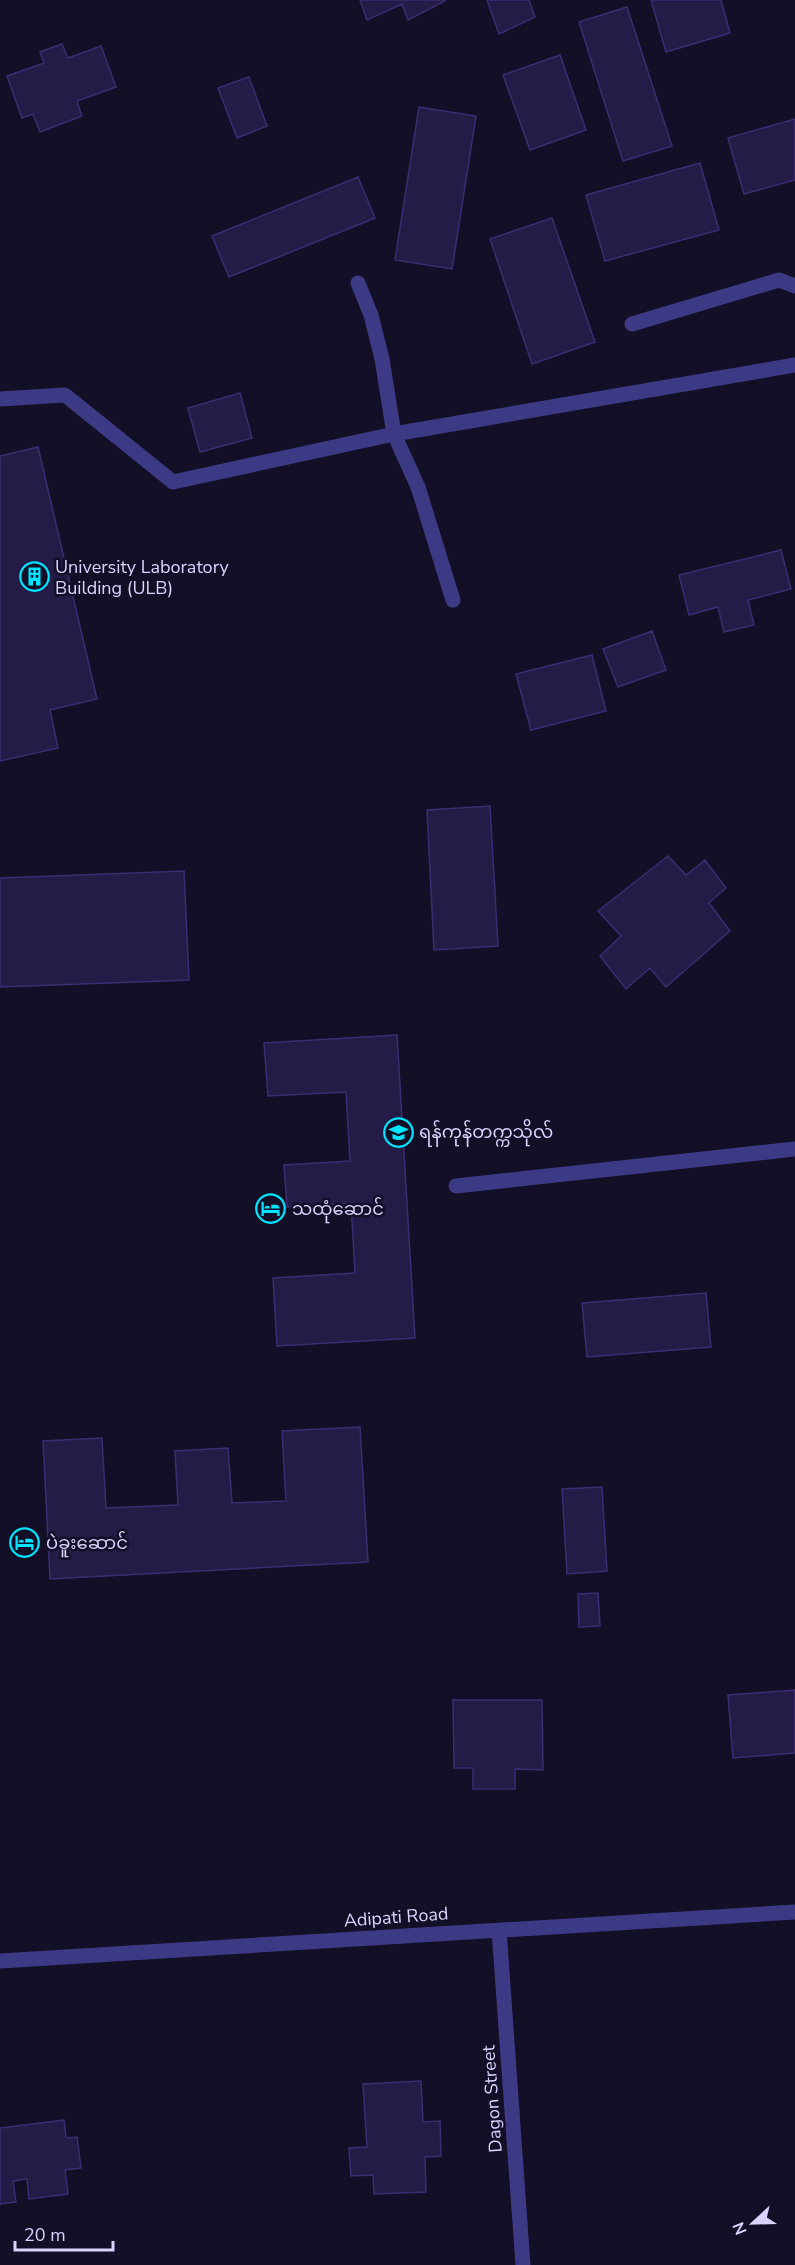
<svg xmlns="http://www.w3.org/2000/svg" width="795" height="2265" font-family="'Nunito Sans','Noto Sans Myanmar',sans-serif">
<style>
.building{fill:#241b47;stroke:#3b2d73;stroke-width:1.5}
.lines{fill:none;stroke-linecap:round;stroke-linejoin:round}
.minor{stroke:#3d3a85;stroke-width:15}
.labels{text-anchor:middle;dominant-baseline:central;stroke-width:5;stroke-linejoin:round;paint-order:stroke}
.poi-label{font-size:18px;fill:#d9d4ff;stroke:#130f26;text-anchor:start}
.street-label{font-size:18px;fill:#d9d4ff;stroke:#130f26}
</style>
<rect width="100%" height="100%" fill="#130f26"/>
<path class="building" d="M360,0H445V1L408,20L402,4L367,20Z
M487,0H529L535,17L499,34Z
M651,0H721L730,33L666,52Z
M627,7L672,146L623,161L579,22Z
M62,44L68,58L101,46L116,87L77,101L82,116L40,132L33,114L22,118L7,76L44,63L40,52Z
M560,55L586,130L530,150L503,75Z
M249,77L267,126L237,138L218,88Z
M419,107L476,116L452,269L395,260Z
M795,119V180L744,194L728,138Z
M700,163L719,230L605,261L586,195Z
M358,177L375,218L229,277L212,236Z
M552,218L595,342L532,364L490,239Z
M240,393L252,438L200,452L188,408Z
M38,447L97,699L50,710L58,748L0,761V456Z
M781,550L791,589L748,600L754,625L724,632L718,607L689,615L679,575Z
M652,631L666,670L618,687L603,649Z
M592,655L606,711L531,730L516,674Z
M490,806L498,946L434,950L427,810Z
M668,856L686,875L705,860L726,888L709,903L730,931L666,987L650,968L626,989L600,956L621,936L598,911Z
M184,871L189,980L0,987V878Z
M397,1035L415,1338L277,1346L273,1278L355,1273L351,1203L287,1207L284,1165L350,1161L346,1092L268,1096L264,1043Z
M706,1293L711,1347L587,1357L582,1303Z
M360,1427L368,1562L50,1579L43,1441L102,1438L106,1508L178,1505L175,1451L228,1448L232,1503L286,1501L282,1431Z
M602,1487L607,1571L567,1574L562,1489Z
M598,1593L600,1626L579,1627L578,1594Z
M795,1690V1753L733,1758L728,1695Z
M453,1700H542L543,1770L515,1769V1789H473V1768H454Z
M421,2081L423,2122L440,2121L441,2156L425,2157L426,2192L374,2194L373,2175L351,2176L349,2148L367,2147L363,2084Z
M64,2120L66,2138L77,2137L81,2168L65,2170L68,2194L29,2199L27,2179L13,2181L16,2202L0,2204V2128Z"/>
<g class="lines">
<path class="minor" d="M358,283L371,315L382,359L394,434L418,487L453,600
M632,324L779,280L795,286
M0,399L65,395L173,482L394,434L795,365
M456,1186L795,1149
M499,1930L523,2265
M0,1961L795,1912"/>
</g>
<defs>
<symbol id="building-ring" viewBox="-11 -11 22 22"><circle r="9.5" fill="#130f26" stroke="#00e5ff" stroke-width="1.5"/><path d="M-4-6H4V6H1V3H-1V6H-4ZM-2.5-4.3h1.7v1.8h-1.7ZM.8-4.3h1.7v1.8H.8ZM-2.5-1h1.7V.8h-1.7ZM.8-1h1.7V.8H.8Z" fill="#00e5ff"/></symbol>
<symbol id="university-ring" viewBox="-11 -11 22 22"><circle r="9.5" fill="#130f26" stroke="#00e5ff" stroke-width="1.5"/><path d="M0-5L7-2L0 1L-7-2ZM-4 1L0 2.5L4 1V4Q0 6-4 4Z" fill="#00e5ff"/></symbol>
<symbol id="hotel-ring" viewBox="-11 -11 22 22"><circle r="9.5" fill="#130f26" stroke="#00e5ff" stroke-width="1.5"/><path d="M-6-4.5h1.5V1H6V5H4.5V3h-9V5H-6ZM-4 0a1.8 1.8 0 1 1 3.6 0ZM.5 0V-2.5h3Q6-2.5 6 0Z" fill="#00e5ff"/></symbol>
</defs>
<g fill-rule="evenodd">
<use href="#building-ring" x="18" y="560" width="33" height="33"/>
<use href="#university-ring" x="382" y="1116" width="33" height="33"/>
<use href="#hotel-ring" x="254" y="1192" width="33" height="33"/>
<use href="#hotel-ring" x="8" y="1526" width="33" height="33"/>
</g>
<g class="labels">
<g class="poi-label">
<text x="55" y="567">University Laboratory<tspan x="55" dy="21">Building (ULB)</tspan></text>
<text x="419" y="1132">ရန်ကုန်တက္ကသိုလ်</text>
<text x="292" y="1209">သထုံဆောင်</text>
<text x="46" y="1543">ပဲခူးဆောင်</text>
</g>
<g class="street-label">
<text transform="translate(396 1917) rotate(-4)">Adipati Road</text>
<text transform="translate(492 2099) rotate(-94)">Dagon Street</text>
</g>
</g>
<g transform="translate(753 2223) rotate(248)" stroke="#130f26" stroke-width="4.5" paint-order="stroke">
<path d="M0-4.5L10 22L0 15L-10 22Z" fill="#d9d4ff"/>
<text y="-9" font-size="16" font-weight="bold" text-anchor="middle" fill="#d9d4ff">N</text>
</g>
<path d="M15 2241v9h98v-9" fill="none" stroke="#d9d4ff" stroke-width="3"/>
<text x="24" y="2241" font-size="18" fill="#d9d4ff" stroke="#130f26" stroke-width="4.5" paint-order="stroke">20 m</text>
</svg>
